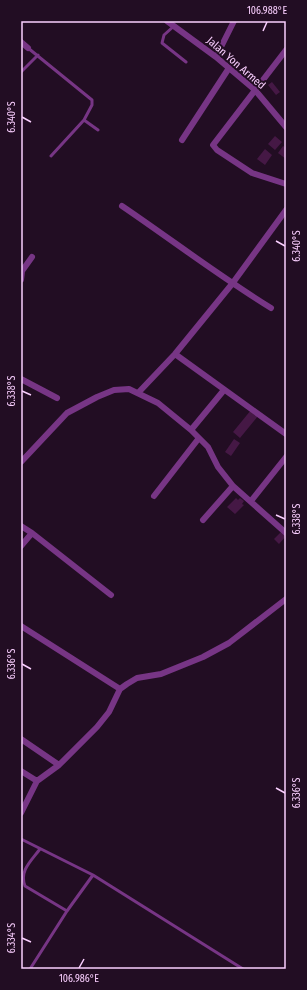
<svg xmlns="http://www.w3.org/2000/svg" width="307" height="990" font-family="'Fira Sans Condensed',sans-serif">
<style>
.building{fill:#451845}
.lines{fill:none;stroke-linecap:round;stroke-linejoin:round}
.lane{stroke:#773585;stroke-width:3}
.street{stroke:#773585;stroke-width:6}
.ticks{fill:none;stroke:#facfff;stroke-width:1.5}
.labels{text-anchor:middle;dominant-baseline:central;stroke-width:4;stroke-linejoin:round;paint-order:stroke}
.street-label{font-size:11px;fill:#facfff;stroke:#220d23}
.neatline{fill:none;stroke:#facfff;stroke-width:1.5}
.ticks-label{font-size:10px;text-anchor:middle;fill:#facfff}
</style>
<rect width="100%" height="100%" fill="#220d23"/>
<path class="building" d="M272,82L280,92L276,95L268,85Z
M275,136L282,142L275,150L268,144Z
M283,146L286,148V159L278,153Z
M265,149L272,155L265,165L257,159Z
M251,410L258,416L240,438L233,432Z
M234,439L240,443L231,456L225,452Z
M236,498L238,500L240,498L244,501L242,504L244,505L235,514L227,507Z
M282,531L286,536L279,544L274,539Z"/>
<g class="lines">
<path class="lane" d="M174,26L164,35L162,43L186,62
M28,48L92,100V105L84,120L98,130
M21,72L38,55
M51,156L84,120
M21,839L93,875L243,969
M40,849C31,861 19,871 25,886L67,911
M30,969L67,911L93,875"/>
<path class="street" d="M167,21L216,57L255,90L286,127
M21,42L28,48
M286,50L213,145L217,150L252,173L286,184
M216,57L234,21
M182,140L229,68
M122,206C172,240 219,276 271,308
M21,280L22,271L32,257
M175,354L286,434
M21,379L57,398
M138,393L175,354L232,284L286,210
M191,430L224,390
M21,462L67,413L97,397L114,390L129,389L158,403L191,430L208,447L218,467L233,486L286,533
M154,496L199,438
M251,501L286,457
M203,520L233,486
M21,526L32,533L21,546
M32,533L111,595
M21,626L120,689
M21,739L59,765
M21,771L37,781
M21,813L37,781L59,765L97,727L109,712L120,689L127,684L137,678L161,674L203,657L229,643L286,599"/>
</g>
<path class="ticks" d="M263,31L267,22M22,117L31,122M276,241L285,246M22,391L31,395M276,515L285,519M22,664L31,669M276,788L285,793M22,938L31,942M79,968L84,959"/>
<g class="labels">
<g class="street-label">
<text transform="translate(236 63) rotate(41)">Jalan Yon Armed</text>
</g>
</g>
<rect width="307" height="990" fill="none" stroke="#220d23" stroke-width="44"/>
<rect x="22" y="22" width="263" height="946" class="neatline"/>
<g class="ticks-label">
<text x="267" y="14">106.988°E</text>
<text transform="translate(11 117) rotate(-90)" y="4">6.340°S</text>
<text transform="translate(296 246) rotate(-90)" y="4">6.340°S</text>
<text transform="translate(11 391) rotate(-90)" y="4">6.338°S</text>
<text transform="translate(296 519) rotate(-90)" y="4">6.338°S</text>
<text transform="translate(11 664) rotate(-90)" y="4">6.336°S</text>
<text transform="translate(296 793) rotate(-90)" y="4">6.336°S</text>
<text transform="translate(11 938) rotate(-90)" y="4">6.334°S</text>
<text x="79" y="982">106.986°E</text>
</g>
</svg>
